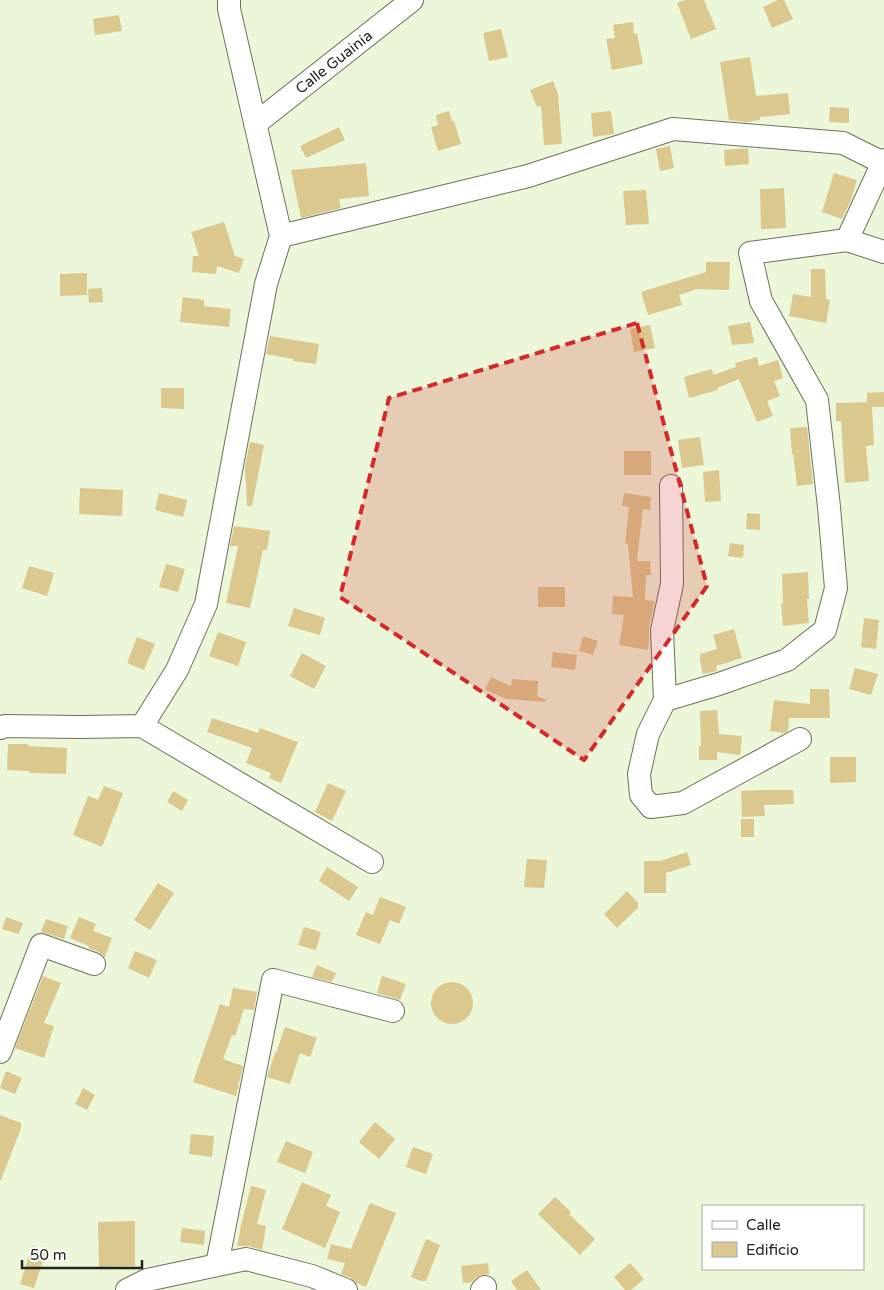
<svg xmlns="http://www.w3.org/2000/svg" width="884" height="1290" font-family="'Varela Round',sans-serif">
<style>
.building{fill:#dac88f}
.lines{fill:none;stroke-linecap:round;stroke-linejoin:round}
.minor-casing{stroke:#6a7259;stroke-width:24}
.minor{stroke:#fff;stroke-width:22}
.marked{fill:#d62828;fill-opacity:0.2;stroke:#d62828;stroke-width:4;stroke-dasharray:10 6;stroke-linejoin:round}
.labels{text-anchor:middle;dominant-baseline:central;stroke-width:4.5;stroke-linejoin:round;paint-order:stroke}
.street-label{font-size:15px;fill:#22251b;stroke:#fff}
</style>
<rect width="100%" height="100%" fill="#ecf6d9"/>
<path class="building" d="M685,0H704L716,29L691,39L677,3Z
M778,0H784L793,19L772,28L763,7Z
M119,15L122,31L95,35L93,19Z
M633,22L634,34L637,33L643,64L612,70L606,39L615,38L613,25Z
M501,29L508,57L489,61L483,33Z
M750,57L756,96L788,93L790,114L760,117V120L746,122L729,120L720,62Z
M553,81L558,94L562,144L544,145L541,106L537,107L530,90Z
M830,107L849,108V123L829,122Z
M449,111L452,121H454L461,144L438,151L431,127L438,125L436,115Z
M611,111L614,134L593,137L591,113Z
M339,127L345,140L306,158L300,146Z
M670,146L674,168L660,171L656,149Z
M748,148L749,164L725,166L724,150Z
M366,163L369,196L339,199L341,208L301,218L291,170Z
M834,173L857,180L851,200L842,219L822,212Z
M784,188L786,228L761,229L760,189Z
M646,190L649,224L626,225L623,191Z
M224,222L235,256L244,259L239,273L217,266L216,274L192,272L193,256H199L191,232Z
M706,262H730L729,290L697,289L679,295L682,305L648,315L641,292L706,272Z
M811,269H825L826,299L830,300L826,323L789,316L793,294L811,297Z
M87,273V295L60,296V274Z
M102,288L103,302L89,303L88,289Z
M183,297L204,300V306L231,309L229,327L180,322Z
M750,322L754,343L732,345L728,326Z
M650,325L655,348L634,352L630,329Z
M270,336L319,344L316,364L293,361V359L266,354Z
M757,357L759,366L778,360L783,378L774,381L780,396L767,401L773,416L757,422L739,379L717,388L718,390L689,398L684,377L712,369L713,375L736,367L735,363Z
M161,388H184V409L161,408Z
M884,392V407H872L874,445L866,446L869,481L845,483L841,421H836V403L867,402V393Z
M807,427L813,484L797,486L793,454H792L790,428Z
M700,437L704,465L682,468L678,440Z
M250,442L264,445L252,506H247L245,467Z
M624,451H651V475H624Z
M719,470L721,501L705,502L703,472Z
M80,488L123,490L122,516L79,514Z
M159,493L187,500L183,517L155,510Z
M624,493L651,497L650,510L643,509L637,561H650L651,575H646L645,600L655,601L649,627V640L648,650L619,645L624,615L612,614L613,596L633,597L628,544H625L629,507L622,506Z
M747,513L760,514V530L746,529Z
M234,526L270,531L267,550H263L250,608L226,603L238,546H230Z
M730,543L744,545L743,558L728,556Z
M166,564L185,569L178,592L159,587Z
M29,566L54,573L47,596L22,588Z
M808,572L809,599H807L809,623L783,626L781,604L783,603L782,574Z
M538,587H565V607H538Z
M294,608L325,618L320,635L288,626Z
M864,618L879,620L876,649L861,647Z
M734,629L742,658L716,666L717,671L703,674L700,660V654L717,649L713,635Z
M218,632L246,642L238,666L209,656Z
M583,636L598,641L593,655L579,651Z
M137,637L155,644L144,670L127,663Z
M553,652L577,655L575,670L551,667Z
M302,653L326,666L314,689L290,676Z
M855,668L878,674L871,695L849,689Z
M491,677L511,686L512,679L538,681L537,696L546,700L545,702L507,699L485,690Z
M810,689H829L830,718H789L788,731L785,733L770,731L774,700L810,704Z
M717,710L719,734L742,736L740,755L717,752V760H699V746H701L700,711Z
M212,718L258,733L260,728L298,742L281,783L269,778L271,773L246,763L252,748L207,732Z
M8,744H28V746L67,748L66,774L29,773V771L7,770Z
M830,757H856V782L830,783Z
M328,783L346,791L332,821L315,812Z
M104,786L123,793L102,847L73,835L88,796L98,800Z
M764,790H793L794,804L764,805L765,816L742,817L741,791Z
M173,791L188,800L182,811L167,802Z
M741,819H754V837H741Z
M687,852L691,865L666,873V893H644V861H660Z
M527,859L547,860L544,888L524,887Z
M327,867L358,887L349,901L319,881Z
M158,883L174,893L150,930L134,920Z
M627,891L638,903V908L617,928L604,914Z
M380,897L406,907L399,924L390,920L380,944L356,935L366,912L373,915Z
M6,917L23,923L19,934L2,929Z
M79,917L96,924L93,931L112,938L105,957L99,952L88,948L89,946L70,938Z
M46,919L68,926L64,939L41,932Z
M304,927L321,932L316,950L298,945Z
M135,951L157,960L149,978L128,968Z
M317,965L336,973L332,982L312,977Z
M43,976L61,983L44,1023L54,1026L44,1058L15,1048Z
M382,976L406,984L400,1000L377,993Z
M431 1003a21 21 0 1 1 42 0a21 21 0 1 1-42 0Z
M233,988L257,992L254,1010L244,1009L235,1036L232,1035L223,1059L243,1066L236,1096L193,1082L220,1004L229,1007Z
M285,1027L317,1038L310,1057L300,1053L290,1084L267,1077L275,1053H276Z
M6,1071L22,1078L15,1094L0,1088Z
M83,1088L95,1095L87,1110L75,1104Z
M0,1115L21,1123V1128L1,1180H0Z
M375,1122L395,1139L379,1159L359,1142Z
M191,1134L214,1136L212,1157L189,1154Z
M286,1141L313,1152L305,1173L277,1162Z
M413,1147L433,1154L426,1174L406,1167Z
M302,1182L331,1195L326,1206L340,1212L325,1248L282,1229Z
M251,1186L266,1190L257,1224L266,1226L262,1250L249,1246H237L241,1225Z
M555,1197L571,1212L569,1214L595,1239L580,1255L538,1214Z
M370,1203L396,1213L366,1287L357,1283L351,1278L341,1274L345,1263L327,1259L331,1244L351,1249Z
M135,1221V1266L99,1267L98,1222Z
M182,1228L205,1231L204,1245L180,1242Z
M426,1239L440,1245L426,1281H421L411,1277Z
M32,1246L46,1251L34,1288L20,1284Z
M488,1263L489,1274L481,1275L476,1278L472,1282L463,1283L461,1266Z
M630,1263L644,1279L631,1290H625L614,1277Z
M527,1270L541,1290H517L511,1281Z"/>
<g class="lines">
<defs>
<path id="minor" d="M255,124L412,0
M884,160L847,240L884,252
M281,236L528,176L673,129L843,143L883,163
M671,486L672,584L662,630L665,700L719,684L787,660L825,630L836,588L829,507L817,400L761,301L750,253L847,240
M665,700L648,734L639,774L641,795L651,807L683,803L800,739
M142,726L372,862
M0,728L5,726L80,727L142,726L177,670L206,604L266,284L281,236L229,9V0
M0,1052L41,945L94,964
M217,1265L273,980L393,1011
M127,1290L147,1280L246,1259L312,1276L346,1290
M482,1290L485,1287"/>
</defs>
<use href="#minor" class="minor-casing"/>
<use href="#minor" class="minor"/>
</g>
<path class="marked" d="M637,323L707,586L584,760L340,597L389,398Z"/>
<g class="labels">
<g class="street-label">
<text transform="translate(334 62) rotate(-38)">Calle Guainía</text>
</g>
</g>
<rect x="702" y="1205" width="162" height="65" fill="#ffffff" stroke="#a7a8a4"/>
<rect x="712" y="1221" width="25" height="8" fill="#ffffff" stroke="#a7a8a4"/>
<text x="746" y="1230" font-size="15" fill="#22251b">Calle</text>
<rect x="712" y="1242" width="25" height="15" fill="#dac88f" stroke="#a7a8a4"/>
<text x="746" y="1255" font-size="15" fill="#22251b">Edificio</text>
<path d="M22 1260v8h120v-8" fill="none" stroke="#22251b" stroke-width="2.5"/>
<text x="30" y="1260" font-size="15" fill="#22251b" stroke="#ffffff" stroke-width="4" paint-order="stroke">50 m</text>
</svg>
